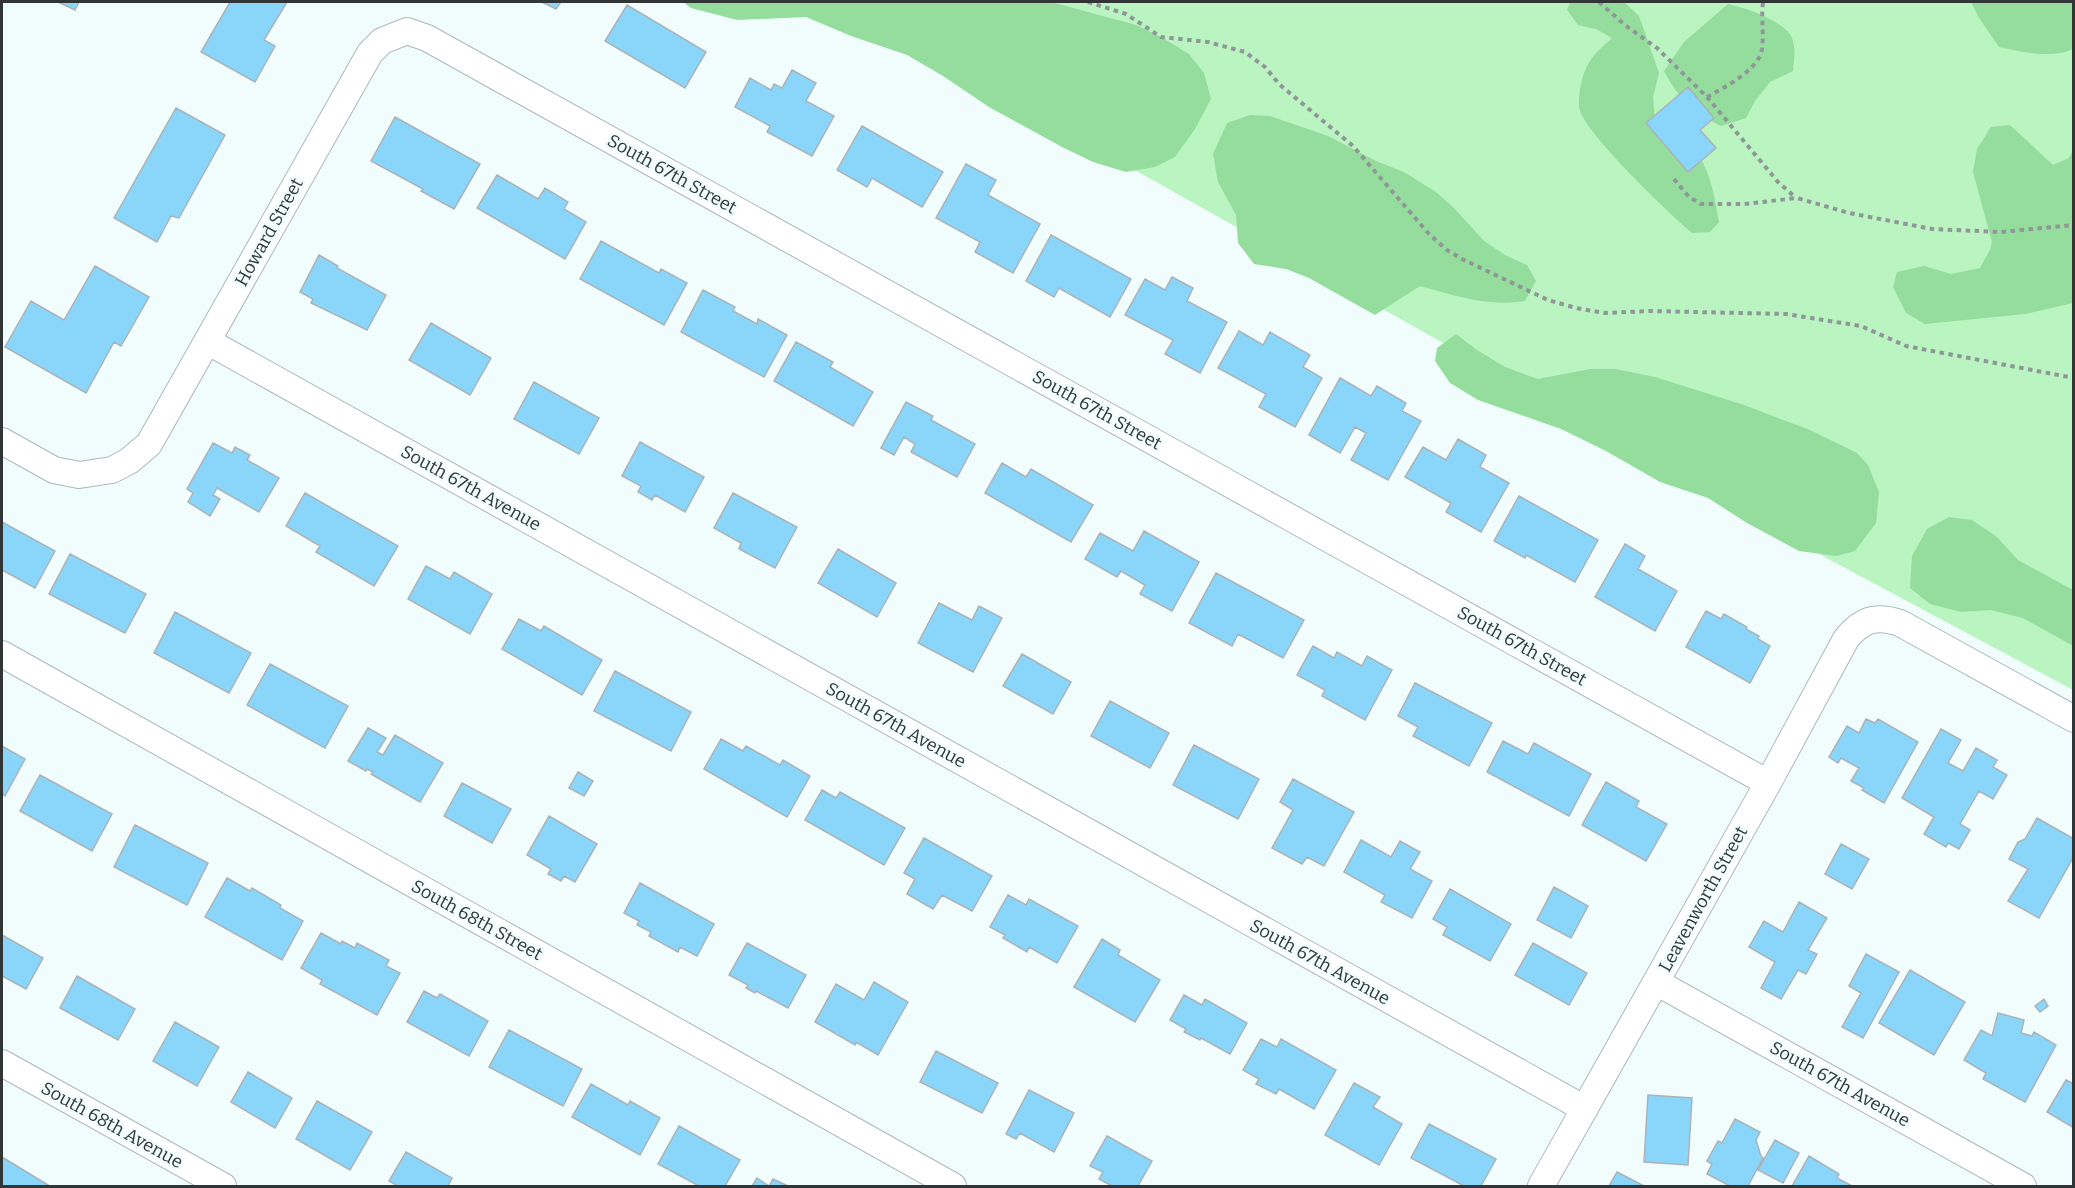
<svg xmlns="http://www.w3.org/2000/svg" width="2075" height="1188" font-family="Bitter,serif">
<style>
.green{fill:#baf4c1}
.forest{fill:#94dd9d}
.building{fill:#8ad6fb;stroke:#aab3b7;stroke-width:1.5}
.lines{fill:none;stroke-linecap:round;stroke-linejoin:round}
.street-casing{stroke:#adb8b8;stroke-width:28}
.path{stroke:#8f9798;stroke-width:4;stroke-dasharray:4.5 4.5;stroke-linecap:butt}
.street{stroke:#fff;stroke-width:26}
.labels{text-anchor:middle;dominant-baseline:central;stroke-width:6;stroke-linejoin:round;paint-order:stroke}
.street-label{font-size:18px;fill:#313536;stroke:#f1fdfd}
</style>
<rect width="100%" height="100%" fill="#f1fdfd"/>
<path class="green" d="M835,2H2073V690L1832,561Z"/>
<path class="forest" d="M683,2H1051L1136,25L1161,37L1189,54L1204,73L1211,99L1195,129L1175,157L1155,167L1126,172L1093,162L1062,147L989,107L943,76L907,55L851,36L806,17L737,20L691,8Z
M1570,2H1624L1639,16L1659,73L1653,97L1655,121C1666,129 1682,136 1691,146C1710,166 1714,195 1719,222L1710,232L1692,233C1671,215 1581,130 1579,107C1578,92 1583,69 1592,58C1597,51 1605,45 1612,38L1596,29L1578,25L1567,10Z
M1971,2H2073V49C2053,59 2021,52 1999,47L1979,18Z
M1728,4C1746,8 1776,18 1789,33C1797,43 1794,59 1793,71L1770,82L1755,101L1746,118L1721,126C1695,113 1677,97 1664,71L1684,42Z
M1250,115L1270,116L1328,136L1376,161L1404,172L1436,192L1454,208L1484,241L1505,255L1527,265L1536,281L1525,301C1489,307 1455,296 1420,286L1375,315L1309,278L1286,269L1254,264L1238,243L1236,215L1218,182L1213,154L1227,123Z
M2010,125L2053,165L2069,158L2073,150V303L2025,314L1925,324L1906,313L1893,287L1897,272L1924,266L1951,274L1980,268L1990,250L1992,242L1973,172L1977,149L1991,127Z
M1456,334L1477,350L1505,367L1538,379L1590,369H1615L1655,377L1744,405L1810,430L1857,453L1868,465L1879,492L1876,523L1855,551L1836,556L1799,551L1747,523L1708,498L1660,482L1606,451L1561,429L1478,400L1450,383L1435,361L1437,348Z
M1949,517L1972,520L1997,537L2018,560L2073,590V646L2023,618L1991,610L1961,612L1930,604L1910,588L1912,556L1927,529Z"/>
<path class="building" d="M58,2H79L75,10Z
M230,2H287L264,40L275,46L255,82L201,52Z
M542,2H561L556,9Z
M627,5L706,52L685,88L605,41Z
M792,70L816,83L806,101L834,116L812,156L767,132L770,126L735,107L750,78L771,90L774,84L782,88Z
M1688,87L1714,118L1700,130L1716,148L1688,172L1646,123Z
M176,108L225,135L179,218L171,216L157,242L114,218Z
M395,117L480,164L454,209L421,191L423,189L371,161Z
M862,126L943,172L922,207L872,178L867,187L837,170Z
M966,164L996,180L988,195L1040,224L1013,273L975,252L980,242L936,218Z
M497,175L538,199L545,188L568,202L564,209L586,222L565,259L477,208Z
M1051,235L1131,279L1110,317L1059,288L1054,297L1026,281Z
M601,241L659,273L661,269L687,283L664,325L580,279Z
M319,255L338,266L337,268L386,295L367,330L311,303L313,299L300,292Z
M95,266L149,297L121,346L114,342L86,393L5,347L31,301L64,320Z
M1172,277L1193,288L1187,301L1227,322L1200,373L1165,354L1173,340L1125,315L1145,279L1165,290Z
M703,290L735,307L733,311L757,324L758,319L787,335L764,377L681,332Z
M431,323L491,358L470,395L409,360Z
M1239,331L1263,345L1270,332L1310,355L1303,367L1322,378L1295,427L1259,407L1266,394L1218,368Z
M796,342L833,362L830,367L873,392L853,426L774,381Z
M1340,378L1371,396L1377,386L1406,403L1402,411L1421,421L1388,480L1351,460L1366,433L1355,427L1340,453L1309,435Z
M534,382L599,418L579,454L514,419Z
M906,402L933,416L931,420L975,444L957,477L911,452L915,444L904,437L894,455L881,448Z
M1458,439L1486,455L1480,467L1509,483L1481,532L1446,512L1451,503L1405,477L1423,447L1446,460Z
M640,442L704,477L685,512L655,495L652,500L638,492L641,486L622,476Z
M213,443L232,453L235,447L250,455L247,460L279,478L259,512L217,488L213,495L220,499L210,516L188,502L193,493L187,489Z
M1002,463L1026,477L1031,469L1093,505L1071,542L985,493Z
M305,493L398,546L374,586L316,552L320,546L286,526Z
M733,493L797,527L775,568L739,549L741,543L714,528Z
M1519,496L1598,540L1575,582L1526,555L1525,558L1494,541Z
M2,522L55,551L35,588L2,570Z
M1144,531L1199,562L1172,611L1140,594L1145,585L1121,571L1117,577L1085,559L1100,533L1133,551Z
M1625,544L1645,556L1638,569L1677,591L1655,631L1595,597Z
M838,549L896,583L877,617L818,583Z
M70,554L146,594L125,633L49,594Z
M426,566L450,579L454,572L492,594L470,634L408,599Z
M1216,573L1304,620L1283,658L1238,634L1232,646L1189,623Z
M939,603L972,620L979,606L1002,618L973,672L918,643Z
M1706,611L1721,619L1724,614L1747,627L1746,629L1759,636L1758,639L1770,646L1750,683L1686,647Z
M175,612L251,653L229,693L154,653Z
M519,619L541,631L544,626L602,660L582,695L502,649Z
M1313,646L1334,658L1337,652L1362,666L1367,656L1392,670L1365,720L1322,696L1325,690L1297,675Z
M1022,654L1071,682L1053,714L1003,686Z
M270,664L348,706L325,748L247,705Z
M615,671L691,712L671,751L594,711Z
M1415,683L1492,723L1469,766L1413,736L1418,727L1398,716Z
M1110,701L1169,733L1150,768L1091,736Z
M1866,719L1875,723L1878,719L1918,742L1884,803L1862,790L1864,788L1851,781L1859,768L1841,758L1838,763L1829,757L1847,726L1859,733Z
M368,728L386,738L377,752L383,755L395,735L443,763L420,802L371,774L373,772L367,769L366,771L348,761Z
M1941,729L1961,740L1948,763L1963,771L1976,748L1997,760L1993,767L2007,775L1993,799L1979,791L1960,824L1970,830L1959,849L1948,843L1946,847L1924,834L1934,817L1902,798Z
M721,739L743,751L746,746L780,765L783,760L810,776L787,817L704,769Z
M1503,741L1528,754L1534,743L1591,774L1569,816L1487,772Z
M1194,745L1259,779L1238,819L1173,785Z
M2,746L25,759L5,796L2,794Z
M578,772L593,781L584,796L569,788Z
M40,775L112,814L92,851L20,811Z
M1293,779L1354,812L1324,866L1307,857L1302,864L1272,848L1293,810L1280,802Z
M1606,782L1639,801L1636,807L1667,824L1646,861L1582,825Z
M462,783L511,809L492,843L444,816Z
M822,790L836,798L840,792L905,828L884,865L805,820Z
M549,816L597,844L575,882L564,876L561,881L548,874L551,869L527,855Z
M2037,818L2074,839V856L2039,918L2008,901L2028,869L2009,859L2018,842L2025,839Z
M135,825L208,863L187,905L114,867Z
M924,838L992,876L972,911L942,895L933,909L907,894L915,879L904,873Z
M1361,840L1391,857L1400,841L1420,852L1410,869L1432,881L1412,918L1381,902L1385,895L1344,872Z
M1841,844L1869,859L1852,889L1825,874Z
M227,878L250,891L252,888L281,905L280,908L303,921L282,960L205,917Z
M640,883L714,924L697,956L680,947L678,952L649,936L651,932L637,925L639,921L624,913Z
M1554,887L1588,906L1571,938L1537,920Z
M1450,889L1511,924L1490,961L1443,935L1447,927L1433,919Z
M1008,895L1026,905L1029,899L1078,926L1057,963L1029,947L1027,952L1003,938L1005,935L990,927Z
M1799,902L1827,918L1808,950L1817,954L1806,974L1798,970L1781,999L1761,988L1775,962L1749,947L1764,921L1783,932Z
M321,933L341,944L342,941L355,948L357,943L389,960L386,966L400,973L377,1015L320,984L322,980L301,968Z
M2,935L43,958L26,989L2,976Z
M1102,939L1120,950L1118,955L1160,980L1135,1022L1074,987Z
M747,943L806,975L788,1008L756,991L755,993L746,988L748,985L729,975Z
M1533,943L1587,973L1569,1005L1515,975Z
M1866,954L1899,972L1863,1038L1842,1027L1861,993L1849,986Z
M1910,970L1965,1002L1934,1055L1879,1023Z
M77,976L135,1009L118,1040L60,1008Z
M874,982L908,1002L878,1055L856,1042L855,1045L815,1022L836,984L864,1000Z
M424,991L437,998L440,994L488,1021L469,1056L407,1022Z
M1184,995L1202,1005L1205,999L1247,1023L1230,1054L1201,1038L1200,1040L1184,1032L1186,1029L1170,1020Z
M2044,999L2048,1006L2040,1012L2035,1006Z
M1998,1013L2024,1020L2021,1033L2032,1036L2034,1032L2056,1045L2025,1102L1983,1079L1986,1073L1964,1060L1981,1030L1992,1036Z
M175,1022L219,1047L197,1086L153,1061Z
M509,1030L582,1069L563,1106L489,1067Z
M1261,1039L1277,1047L1281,1039L1336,1070L1314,1109L1279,1089L1276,1094L1256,1084L1259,1079L1243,1070Z
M936,1051L998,1083L982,1113L920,1082Z
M248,1072L292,1098L275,1128L231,1102Z
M2066,1080L2074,1084V1128L2047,1112Z
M1354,1083L1380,1097L1373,1107L1402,1124L1379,1165L1325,1135Z
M591,1084L628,1105L630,1101L660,1118L640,1155L572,1117Z
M1029,1090L1074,1113L1054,1152L1020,1133L1016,1139L1006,1134Z
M1648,1095L1692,1098L1688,1165L1644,1162Z
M317,1101L372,1132L350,1170L296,1139Z
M1735,1119L1760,1132L1756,1140L1761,1156L1763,1158L1748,1186H1730L1707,1174L1712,1164L1707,1161L1718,1141L1722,1143Z
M1429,1124L1496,1159L1481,1186H1464L1411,1158Z
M679,1126L740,1160L725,1186H699L658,1164Z
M1107,1136L1152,1161L1138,1186H1112L1099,1179L1103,1172L1090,1166Z
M1775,1140L1799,1153L1783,1183L1758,1170Z
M406,1152L452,1178L448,1186H398L389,1181Z
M1809,1156L1839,1174L1837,1178L1852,1186H1792Z
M2,1157L48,1185L47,1186H2Z
M1617,1172L1644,1186H1609Z
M757,1178L769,1186L773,1179L788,1186H752Z"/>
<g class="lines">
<defs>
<path id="street" d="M207,341L1585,1109
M2,441L54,470L79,475L112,470L129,461L149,444L370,53L382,41L407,31L427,38L1768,783
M2,654L953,1186
M1656,982L2023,1186
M2,1063L223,1186
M1541,1186L1768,783L1846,639C1862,619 1876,615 1900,623L2074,719"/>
</defs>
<use href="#street" class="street-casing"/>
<path class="path" d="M1088,2L1126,14L1161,37L1208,42L1245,52L1265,67L1279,84L1353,146L1429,234L1447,250L1462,259L1548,300L1576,308L1605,313L1650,311L1786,314L1861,326L1906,346L2074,378
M1599,2L1625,25L1657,48L1707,97L1778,182L1796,198
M1707,97C1725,87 1759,70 1762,49C1764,33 1761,17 1763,2
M1674,179L1689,197L1701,204H1744L1797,198L1849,213L1932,229L2001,232L2074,225"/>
<use href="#street" class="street"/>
</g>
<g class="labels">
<g class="street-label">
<text transform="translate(672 174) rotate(29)">South 67th Street</text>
<text transform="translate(269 232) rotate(-61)">Howard Street</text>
<text transform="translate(1097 410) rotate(29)">South 67th Street</text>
<text transform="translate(471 488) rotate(29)">South 67th Avenue</text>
<text transform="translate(1522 646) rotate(29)">South 67th Street</text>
<text transform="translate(896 725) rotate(29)">South 67th Avenue</text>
<text transform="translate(1703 899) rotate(-61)">Leavenworth Street</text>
<text transform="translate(477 920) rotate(29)">South 68th Street</text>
<text transform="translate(1320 962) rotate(29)">South 67th Avenue</text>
<text transform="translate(1840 1084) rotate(29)">South 67th Avenue</text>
<text transform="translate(112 1125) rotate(29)">South 68th Avenue</text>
</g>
</g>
<rect width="2075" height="1188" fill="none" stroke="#313536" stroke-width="6"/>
</svg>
